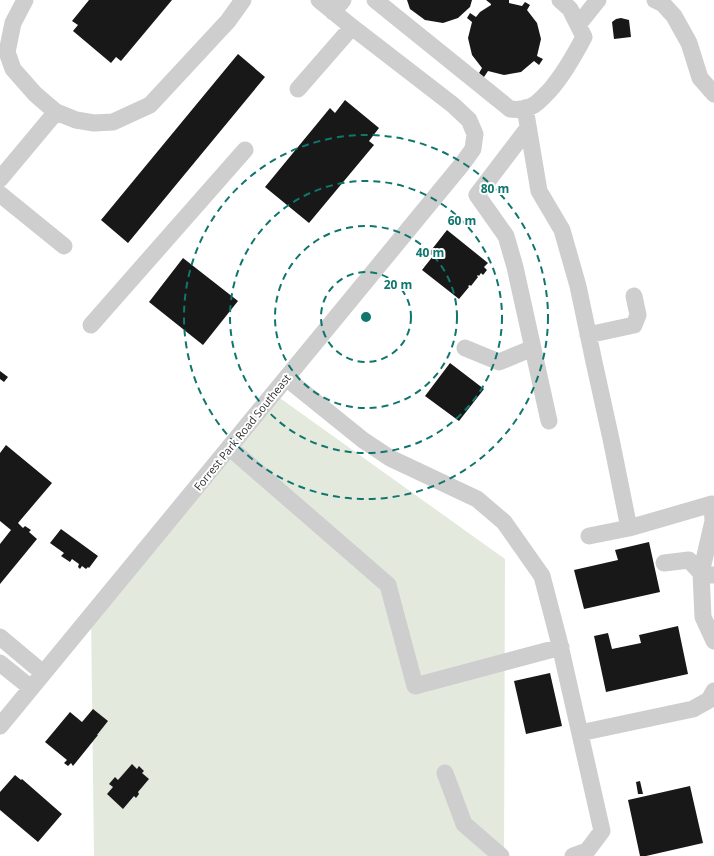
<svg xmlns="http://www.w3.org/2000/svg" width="714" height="856" font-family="'Open Sans',sans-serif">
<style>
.green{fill:#e4e9de}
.building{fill:#181818}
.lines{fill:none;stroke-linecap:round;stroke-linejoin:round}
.minor{stroke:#cecece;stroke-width:17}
.ring{fill:none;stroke:#0f766e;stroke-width:2;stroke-dasharray:7 5}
.labels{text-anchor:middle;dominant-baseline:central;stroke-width:4;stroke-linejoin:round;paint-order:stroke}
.street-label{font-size:11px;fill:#313131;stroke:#fff}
.centre{fill:#0f766e;stroke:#fff;stroke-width:2}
.ring-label{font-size:12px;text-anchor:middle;font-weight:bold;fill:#0f766e;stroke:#fff;stroke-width:4;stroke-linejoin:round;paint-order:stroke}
</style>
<rect width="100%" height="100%" fill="#fff"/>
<path class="green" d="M277,396L505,559L504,856H94L91,615Z"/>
<path class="building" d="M89,0H172L121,61L116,57L111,63L73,31L78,25L72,21Z
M407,0H472L470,7L458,18L443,23L425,20L410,9Z
M486,0H509V3L522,6L525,2L530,5L527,10L537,23L541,39L537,56L543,59L539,65L534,61L521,72L504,75L488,71L484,77L479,73L482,68L472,55L468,38L472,22L467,18L470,13L476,17L480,12L491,5V4Z
M621,18L629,20L631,37L614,39L612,22L616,19Z
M238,54L265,77L128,243L101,220Z
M345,100L379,128L369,141L374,145L309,223L265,187L330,108L335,113Z
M447,230L488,263L484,267L487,270L483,275L481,273L479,276L478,275L477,276L478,277L471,286L470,285L468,286L469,287L459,299L422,270L433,256L429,253Z
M183,258L238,301L203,345L149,302Z
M450,363L484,389L459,421L425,396Z
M0,371L8,377L4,382L0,379Z
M6,445L52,483L18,523L23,528L25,526L31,530L29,532L37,539L0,584V544L11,530L0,521V453Z
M61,529L98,556L89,568L88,567L86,569L82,566L80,569L78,567L79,564L72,559L70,562L61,556L64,553L50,543Z
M649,542L660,592L584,609L574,570L618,560L615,550Z
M678,626L688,674L606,692L594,636L608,633L612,649L641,643L639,635Z
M550,673L562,726L526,734L514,681Z
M93,709L108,721L97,735H98L73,766L71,763L68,766L64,763L67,760L45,742L70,712L82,722Z
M132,764L137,769L139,766L144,771L142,773L149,779L138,792L139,794L136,798L134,796L123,809L107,794L113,787L109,784L115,777L118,780Z
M15,775L21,780L22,779L62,814L38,842L0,810V792Z
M640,781L643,794H638L636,782Z
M690,786L703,843L646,856H640L628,800Z"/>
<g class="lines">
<path class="minor" d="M25,0L13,23L7,52L13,69L35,94L56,112L76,120L94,123L113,122L150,105L228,21L243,0
M375,0L510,109C518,110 527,109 534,105C540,101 545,95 550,90C564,74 574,56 584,37L570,9L560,0
M655,0L663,4L674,16L689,43L700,78L714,94
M333,12L343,0
M578,25L598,0
M298,89L352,27
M525,108L539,191L562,230L578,286L594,362L611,439L629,528
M528,128L477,195L506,236L515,267L549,421
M0,179L56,112
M0,194L64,246
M91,325L245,150
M588,335L634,325L638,315L634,296
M465,348L499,362L533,348
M286,378L363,440L390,458L477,499L504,522L542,576L559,641L602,831L587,851L573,856
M229,447L388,585L415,686L561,647
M714,520L713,521L701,573L703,617L714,641
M589,536L629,528L712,504L713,521
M664,563L689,560L701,573L714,575
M0,637L43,673
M0,663L31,688
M0,726L463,163L473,149L475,134L469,120L453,105L352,27L319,0
M580,733L693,709L709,700L714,691
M445,773L464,824L501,856"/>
</g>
<g class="ring">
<circle cx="366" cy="317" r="45"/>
<circle cx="366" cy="317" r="91"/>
<circle cx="366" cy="317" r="136"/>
<circle cx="366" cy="317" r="182"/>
</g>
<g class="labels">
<g class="street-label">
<text transform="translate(242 432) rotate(-51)">Forrest Park Road Southeast</text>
</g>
</g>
<circle cx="366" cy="317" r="6" class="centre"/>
<g class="ring-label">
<text x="495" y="193">80 m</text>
<text x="462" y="225">60 m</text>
<text x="430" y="257">40 m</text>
<text x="398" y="289">20 m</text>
</g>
</svg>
